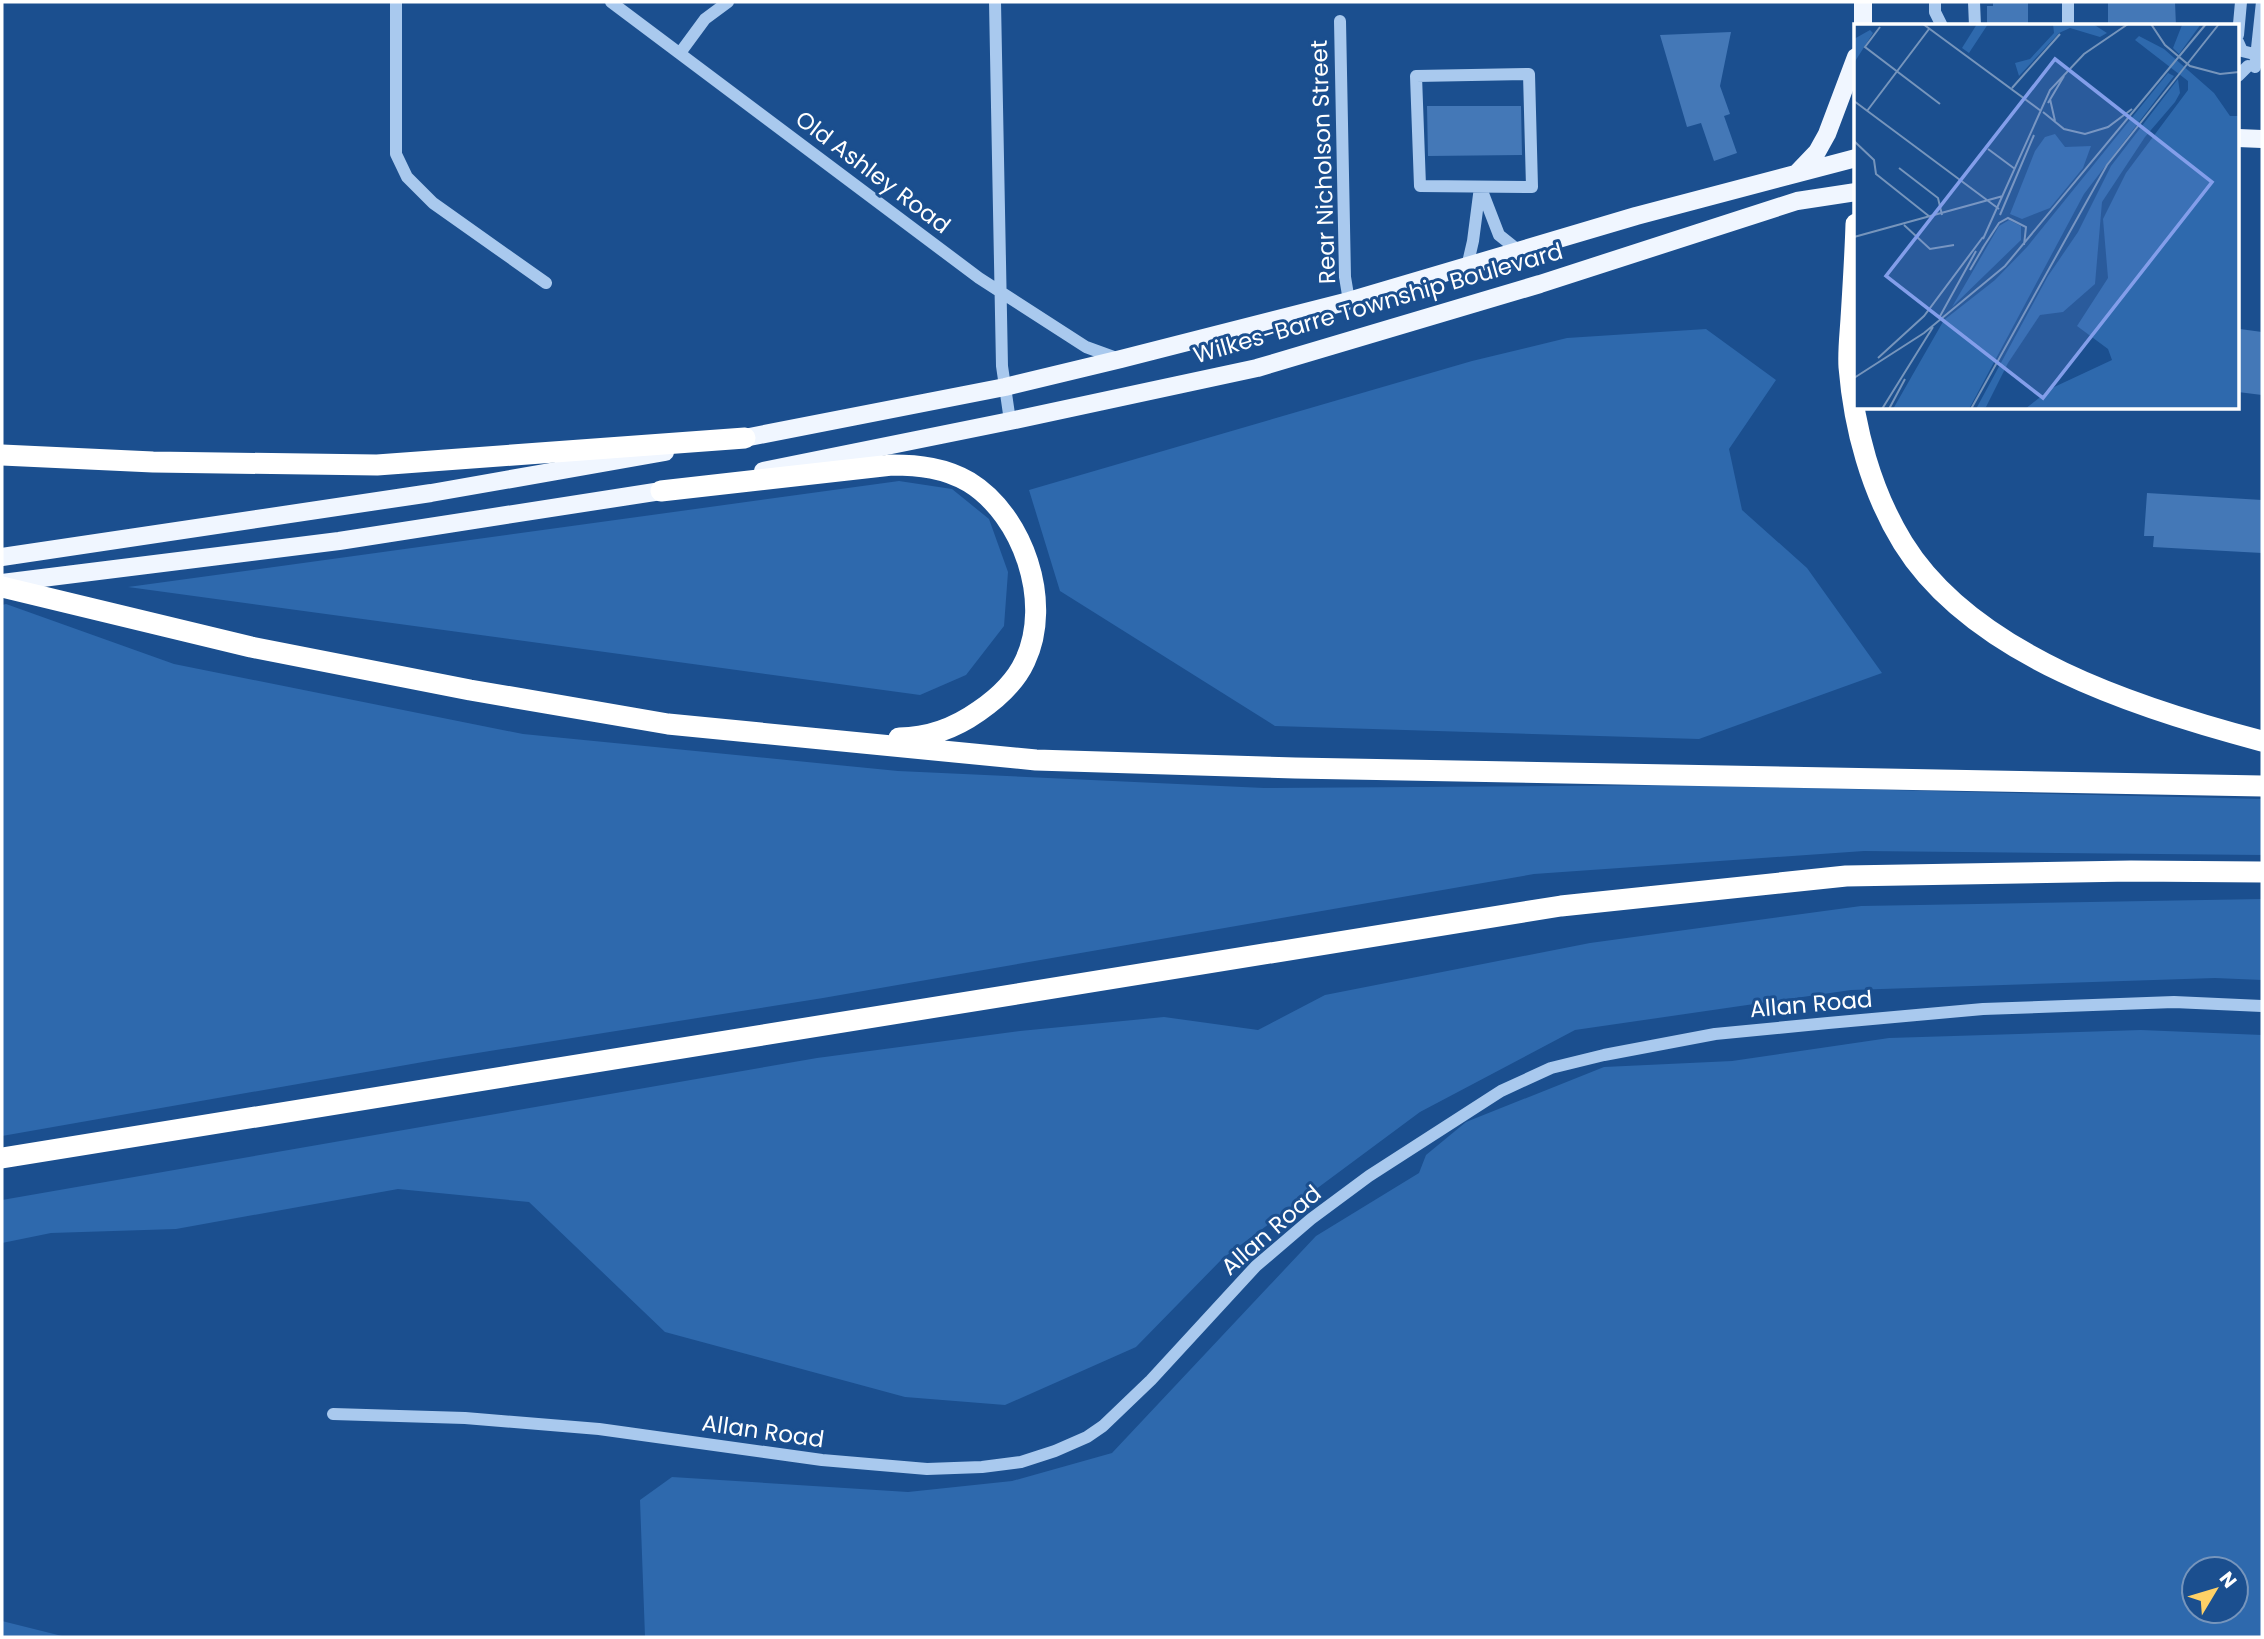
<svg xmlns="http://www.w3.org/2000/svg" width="2264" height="1639" font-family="Poppins,sans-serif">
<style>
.green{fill:#2e69ad;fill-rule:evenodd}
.building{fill:#4478b7}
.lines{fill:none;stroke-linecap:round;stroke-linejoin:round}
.minor{stroke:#a9c9ee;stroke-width:12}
.major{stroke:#f0f6ff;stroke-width:18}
.highway{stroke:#fff;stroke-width:21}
.labels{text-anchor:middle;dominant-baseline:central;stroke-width:6;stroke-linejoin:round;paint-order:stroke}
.street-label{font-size:23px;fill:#fff;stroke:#1b4f8f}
.inset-road{fill:none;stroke:#7695bc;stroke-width:2}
.view{fill:#839eea;fill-opacity:0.15;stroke:#839eea;stroke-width:3.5}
.inset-edge{fill:none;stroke:#fff;stroke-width:3.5}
</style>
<rect width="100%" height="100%" fill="#1b4f8f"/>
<path class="green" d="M1706,329L1776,380L1729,449L1742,510L1807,568L1882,673L1699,739L1275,726L1060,591L1029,490L1472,361L1567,338Z
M899,481L952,489L989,519L1008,572L1004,626L966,675L920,695L128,587Z
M6,604L174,664L523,734L898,771L1264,788L1688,785L2262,799V855L1864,851L1534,874L823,998L440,1059L2,1136V605Z
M2262,899V980L2215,978L1851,990L1575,1030L1420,1112L1223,1258L1136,1347L1005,1405L905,1397L665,1332L529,1202L398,1189L176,1229L51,1233L2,1243V1200L817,1058L1020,1031L1164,1017L1258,1030L1325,995L1590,943L1861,906Z
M2141,1030L2262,1035V1637H645L640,1500L672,1477L908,1492L1012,1481L1112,1453L1316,1236L1419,1173L1426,1155L1466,1122L1604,1067L1732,1061L1889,1038ZM2194,1569H2236V1611H2194Z
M2,1621L66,1637H2Z"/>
<path class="building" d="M1993,2H2028V26H1987V6H1993Z
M2108,2H2175L2176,26H2108Z
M1731,32L1720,86L1730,114L1724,116L1737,153L1714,161L1701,123L1687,127L1660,35Z
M1427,106H1521L1522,155L1428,156Z
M2240,329L2262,332V395L2238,392Z
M2147,493L2262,500V553L2153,547L2154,536H2144Z"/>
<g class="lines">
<path class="minor" d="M396,2V154L407,177L433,203L546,283
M611,2L979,278L1086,347L1119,359
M995,2L1002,366L1010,421
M1935,2V12L1942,26
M1974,2L1975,26
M2068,2V26
M1340,21L1345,277L1349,301
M2238,35L2241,2
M2238,42L2242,51L2262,56
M680,53L705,19L728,2
M2255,67L2262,2
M1529,74L1532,187L1420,186L1416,76Z
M2238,76L2248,66
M1482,191L1499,235L1519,251
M1467,267L1473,241L1480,187
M333,1414L465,1418L599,1429L822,1460L927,1469L982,1467L1021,1462L1055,1451L1087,1437L1103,1426L1151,1380L1256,1266L1311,1219L1369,1176L1501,1091L1551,1068L1604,1055L1715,1034L1828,1023L1983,1009L2174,1002L2262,1006"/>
<path class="major" d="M1863,2V26
M2238,138L2262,139
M1796,174L1817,152L1827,134L1856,57
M734,440L1005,387L1121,359L1349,301L1636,216L1856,158
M763,471L1010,421L1257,368L1540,284L1797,201L1856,192
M2,557L431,493L665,452
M2,583L339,541L674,489"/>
<path class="highway" d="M1856,224C1855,256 1853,287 1851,319C1850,335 1848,351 1849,367C1854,428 1871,491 1903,543C1973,656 2140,709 2262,741
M2,455L153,462L377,465L745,438
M661,491L892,465C919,465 945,468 969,482C1023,515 1053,602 1025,661C1015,683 998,698 979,711C955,728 928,738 899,738
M2,587L251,647L470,690L668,724L1036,760L1295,768L2262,786
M2,1158L1561,906L1846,876L2131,871L2262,872"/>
</g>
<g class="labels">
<g class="street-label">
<text transform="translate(1323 162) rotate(-92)">Rear Nicholson Street</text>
<text transform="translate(873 172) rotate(37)">Old Ashley Road</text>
<text transform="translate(1378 303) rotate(-16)">Wilkes-Barre Township Boulevard</text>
<text transform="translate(1811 1004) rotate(-5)">Allan Road</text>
<text transform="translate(1271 1230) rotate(-41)">Allan Road</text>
<text transform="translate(763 1431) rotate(8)">Allan Road</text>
</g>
</g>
<g transform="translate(1854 24)">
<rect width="385" height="385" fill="#1b4f8f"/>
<path d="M123,0H134L115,29L108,24ZM199,0H239L253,9L246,13L216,4L205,9L165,52L161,39L176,35L200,9ZM347,0L325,30L319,24L328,1ZM16,6L19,9L0,39V15ZM285,12L310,25L360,69L376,92H385V385H171L198,364L258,336L254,325L223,302L254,254L249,195L272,149L334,66V57L281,16ZM314,49L320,52L230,170L115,385H39L90,296L141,256L173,223ZM324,55L326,69L321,78L291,113L248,178L241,260L209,288L186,291L154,339L132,383L122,385L194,252L224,208L257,142ZM201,110L211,123L237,122L229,144L196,184L168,195L156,190L181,127L191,113ZM155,196L167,202V216L98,283L145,202Z" fill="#2e69ad"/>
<path class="inset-road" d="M69,0L187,87M297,0L311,21L336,42L366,50L385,48M26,3L11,23L86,80M158,64L206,10M196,75L201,97M0,77L145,185M194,79L210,52M13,87L75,5M189,88L210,105L231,110L254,103L278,85M0,117L20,136L22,150L76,193M134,125L161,145M45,144L84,174L88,191M146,191L180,111M50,201L76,225L100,221M0,213L149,172M129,215L196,66L230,30L274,0M128,225L145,199L154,194L172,203L170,221M116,246L130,222M85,294L122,227M24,334L70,292L129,213M0,354L70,309L151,242L352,0M28,385L79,303M35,385L51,355M117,385L253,141L365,0"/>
<path class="view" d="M201,35L358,158L189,374L32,252Z"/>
<rect width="385" height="385" class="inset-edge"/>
</g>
<rect width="2264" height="1639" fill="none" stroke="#ffffff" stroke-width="7"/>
<g transform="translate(2215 1590) rotate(52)"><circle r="33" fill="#1b4f8f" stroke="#7695bc" stroke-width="2"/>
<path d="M0-5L12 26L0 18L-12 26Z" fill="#ffd166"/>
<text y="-10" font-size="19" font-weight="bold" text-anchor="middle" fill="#ffffff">N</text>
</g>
</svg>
